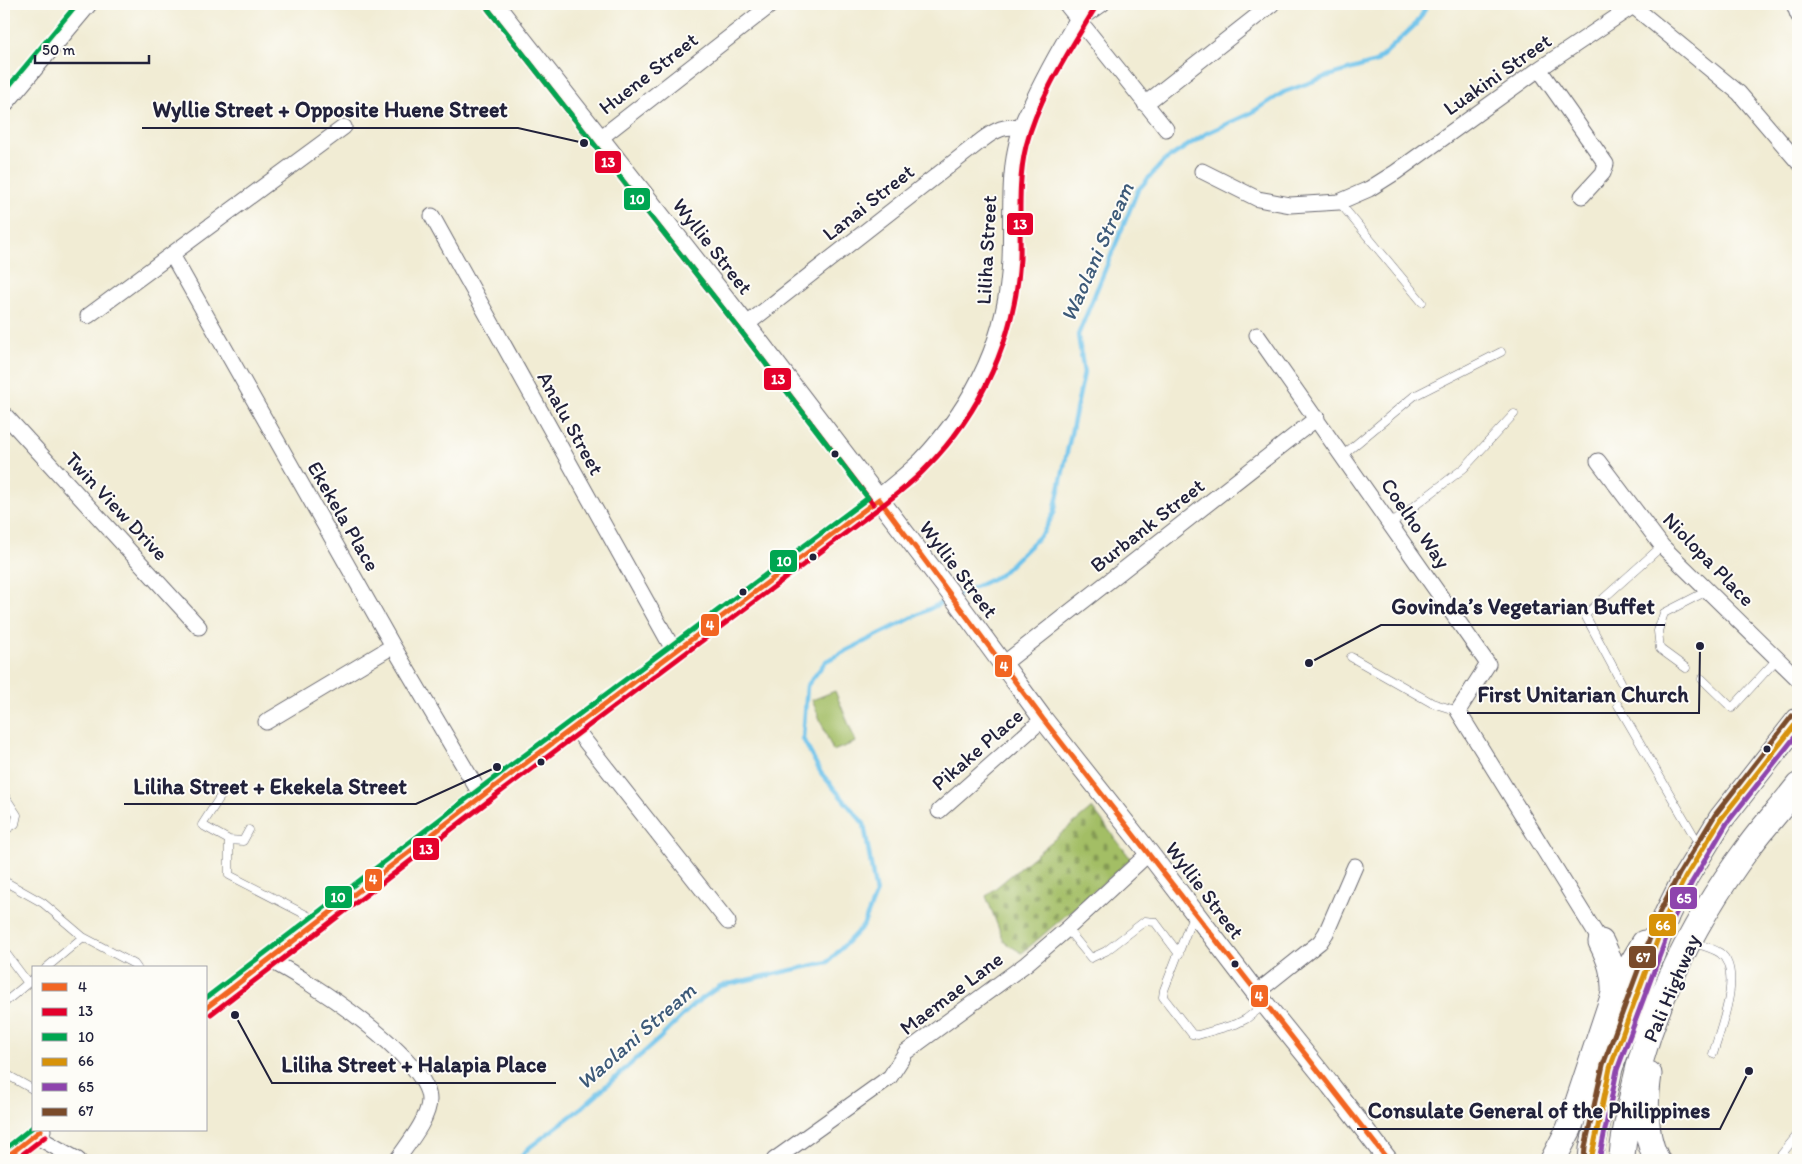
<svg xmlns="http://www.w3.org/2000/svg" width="1802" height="1164" font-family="Itim,sans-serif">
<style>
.cemetery{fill:url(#cemetery-stones);stroke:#627050}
.garden{fill:#a3be65;stroke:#627050}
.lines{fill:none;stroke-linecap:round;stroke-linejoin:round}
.stream{stroke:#6ec3eb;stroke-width:4.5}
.service-casing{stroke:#6a6971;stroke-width:9}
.minor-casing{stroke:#6a6971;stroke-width:17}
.tertiary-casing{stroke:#6a6971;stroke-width:21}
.trunk-casing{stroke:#6a6971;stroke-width:27}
.service{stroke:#fff;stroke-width:8}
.minor{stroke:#fff;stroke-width:15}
.tertiary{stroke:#fff;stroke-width:19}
.trunk{stroke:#fff;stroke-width:25}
.bus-1-casing{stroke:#fdfcf7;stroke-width:9}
.bus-2-casing{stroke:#fdfcf7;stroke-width:9}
.bus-3-casing{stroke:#fdfcf7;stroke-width:9}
.bus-4-casing{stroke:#fdfcf7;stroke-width:9}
.bus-5-casing{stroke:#fdfcf7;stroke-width:9}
.bus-6-casing{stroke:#fdfcf7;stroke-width:9}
.bus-1{stroke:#f26522;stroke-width:5}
.bus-2{stroke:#e4002b;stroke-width:5}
.bus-3{stroke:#00a651;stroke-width:5}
.bus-4{stroke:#d79209;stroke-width:5}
.bus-5{stroke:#8e44ad;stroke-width:5}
.bus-6{stroke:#7a4b2a;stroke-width:5}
.bus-dot{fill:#22223b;stroke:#fdfcf7;stroke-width:2}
.labels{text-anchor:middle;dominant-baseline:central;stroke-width:4;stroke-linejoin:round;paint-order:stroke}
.street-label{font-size:21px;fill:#22223b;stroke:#fdfcf7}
.water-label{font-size:22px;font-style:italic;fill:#3d5a79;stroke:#fdfcf7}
.leader{fill:none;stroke:#22223b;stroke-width:2}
.callout-dot{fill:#22223b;stroke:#fdfcf7;stroke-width:2}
.callout-label{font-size:22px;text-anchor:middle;font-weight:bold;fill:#22223b;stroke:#fdfcf7;stroke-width:4;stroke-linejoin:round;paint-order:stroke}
.line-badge{stroke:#fdfcf7;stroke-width:2}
.badge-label{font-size:14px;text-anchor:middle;font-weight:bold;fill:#fff}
</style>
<defs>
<pattern id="cemetery-stones" width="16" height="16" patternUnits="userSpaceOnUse" patternTransform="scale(1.25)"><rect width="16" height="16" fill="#a3be65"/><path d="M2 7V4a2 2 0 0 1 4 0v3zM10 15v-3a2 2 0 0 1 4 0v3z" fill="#849a54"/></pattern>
</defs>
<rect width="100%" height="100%" fill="#fdfcf7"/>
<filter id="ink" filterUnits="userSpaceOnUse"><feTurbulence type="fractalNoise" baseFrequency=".02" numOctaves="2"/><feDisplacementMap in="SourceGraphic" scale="10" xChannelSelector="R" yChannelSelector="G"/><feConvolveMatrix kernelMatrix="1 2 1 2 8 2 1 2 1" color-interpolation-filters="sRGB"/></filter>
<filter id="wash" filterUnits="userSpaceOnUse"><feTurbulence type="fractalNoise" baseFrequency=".0096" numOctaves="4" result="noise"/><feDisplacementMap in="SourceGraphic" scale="20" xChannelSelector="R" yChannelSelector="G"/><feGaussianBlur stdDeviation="1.12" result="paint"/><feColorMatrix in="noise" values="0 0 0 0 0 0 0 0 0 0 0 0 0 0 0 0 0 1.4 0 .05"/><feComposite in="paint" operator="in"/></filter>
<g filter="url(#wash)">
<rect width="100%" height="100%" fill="#f1ecd4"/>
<path class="cemetery" d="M1092,808L1131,859L1022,953L1004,942L986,896Z"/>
<path class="garden" d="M835,691L856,742L833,751L812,700Z"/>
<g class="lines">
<path class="stream" d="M958,595L1000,575L1043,533L1054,513L1084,373L1078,335L1138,190L1164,161L1207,133L1251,113L1284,92L1328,76L1376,62L1417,23L1428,4
M517,1160L530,1147L580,1109L660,1038L693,1005L720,986L828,962L863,926L876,894L864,824L821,773L803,739L807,686L826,661L949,599"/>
</g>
</g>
<g filter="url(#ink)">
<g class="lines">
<defs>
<path id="service" d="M1339,202L1422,302
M1343,455L1414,396L1501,352
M1391,524L1464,468L1514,414
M1351,657L1432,703L1458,711
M1686,668L1660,649L1658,631L1664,613L1707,591
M1702,679L1732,708L1778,658
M1621,682L1585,615L1662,546
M1618,705L1700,846
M222,794L202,825L229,840V875L318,921
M4,795L17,815L15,824L4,831
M229,840L243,841L249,830
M4,881L43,903L83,937
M1194,913L1164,990L1163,997L1192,1034L1198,1035L1236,1024L1246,1019L1265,1004
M1067,929L1091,958L1106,951L1145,921L1155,922L1179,954
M1691,942C1700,945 1713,948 1720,953C1744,971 1720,1030 1713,1054
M4,951L28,983
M46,968L83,937L134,964L137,968
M4,1003L34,978
M4,1073L34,1090
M1777,1160L1798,1134"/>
<path id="minor" d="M1066,4L1166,129
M1794,4L1798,15
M1082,18L1102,4
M1539,69L1606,164L1603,173L1582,196
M1145,104L1272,4
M599,139L772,4
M1202,171L1258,199L1290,205L1339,202L1369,189L1396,172L1539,69L1633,6L1739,93L1798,162
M432,216L674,651
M172,255L393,646L482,797
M88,316L344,127
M746,325L982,140C995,130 1006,124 1022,129
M1257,335L1488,664L1458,711L1601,942
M4,414L199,627
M1598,461L1662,546L1798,679
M1002,665L1317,418
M266,722L393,646
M574,727L728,922
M939,811L1043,719
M269,960C306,978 429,1058 429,1100C429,1119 407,1145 397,1160
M1256,993L1320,942L1326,933L1355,866
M34,1135L78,1160
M774,1160L890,1077L906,1052L1026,964L1067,929L1149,853"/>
<path id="tertiary" d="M494,4L746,325L958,603L1043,719L1149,853L1256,993L1331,1086L1388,1160
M4,103L87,4
M206,1008L490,790L879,499C893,487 909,475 922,462C976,405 1009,338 1012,259C1014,215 1009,174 1022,131C1024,121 1030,112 1034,103C1050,69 1069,36 1089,4
M4,1159L41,1130"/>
<path id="trunk" d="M1601,942C1610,960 1615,974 1614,994
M1649,1074C1645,1102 1644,1136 1657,1160
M1553,1160L1569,1129L1614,994L1644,943
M1591,1160L1592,1149L1610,1068L1667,914L1685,878L1721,819L1798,721
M1622,1160C1622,1146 1625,1133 1628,1119C1643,1021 1689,927 1748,848C1763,827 1782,807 1798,786"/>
</defs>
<use href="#service" class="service-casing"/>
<use href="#minor" class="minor-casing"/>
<use href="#tertiary" class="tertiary-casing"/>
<use href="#trunk" class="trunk-casing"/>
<use href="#service" class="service"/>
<use href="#minor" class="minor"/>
<use href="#tertiary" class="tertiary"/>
<use href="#trunk" class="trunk"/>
<defs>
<path id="bus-1" d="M879,499L1043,719L1388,1160
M206,1008L490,790L879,499
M4,1159L41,1130"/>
<path id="bus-2" d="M488,9L740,330L873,504
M211,1014L495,796L883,505C898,493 913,482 926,468C982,412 1015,338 1020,259C1021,221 1017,183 1026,146C1038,98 1070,50 1095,8
M15,1160L46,1136"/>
<path id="bus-3" d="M4,92L77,4
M206,998L486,784L868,498L740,330L488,9
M4,1150L34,1126"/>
<path id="bus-4" d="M1591,1160L1610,1068L1667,914L1685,878L1721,819L1798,721"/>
<path id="bus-5" d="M1599,1160L1617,1070L1674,917L1692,882L1727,823L1798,733"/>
<path id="bus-6" d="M1584,1159L1585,1147L1603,1065L1660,911L1679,874L1715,815L1792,716"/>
</defs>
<use href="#bus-1" class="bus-1-casing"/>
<use href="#bus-2" class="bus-2-casing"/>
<use href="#bus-3" class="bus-3-casing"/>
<use href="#bus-4" class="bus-4-casing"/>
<use href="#bus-5" class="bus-5-casing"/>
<use href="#bus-6" class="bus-6-casing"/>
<use href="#bus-1" class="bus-1"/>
<use href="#bus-2" class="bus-2"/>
<use href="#bus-3" class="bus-3"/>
<use href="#bus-4" class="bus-4"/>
<use href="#bus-5" class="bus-5"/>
<use href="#bus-6" class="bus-6"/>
</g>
</g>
<g class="bus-dot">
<circle cx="835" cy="454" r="4.5"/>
<circle cx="813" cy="557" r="4.5"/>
<circle cx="743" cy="592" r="4.5"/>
<circle cx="1767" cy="749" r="4.5"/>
<circle cx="541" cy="762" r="4.5"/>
<circle cx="1235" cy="964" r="4.5"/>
</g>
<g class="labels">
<g class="street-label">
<text transform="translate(648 73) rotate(-38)">Huene Street</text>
<text transform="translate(1497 74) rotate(-35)">Luakini Street</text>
<text transform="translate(868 202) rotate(-38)">Lanai Street</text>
<text transform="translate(713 246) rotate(52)">Wyllie Street</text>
<text transform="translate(986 250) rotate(-87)">Liliha Street</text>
<text transform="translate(571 423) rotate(61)">Analu Street</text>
<text transform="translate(117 506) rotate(47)">Twin View Drive</text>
<text transform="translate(344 516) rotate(60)">Ekekela Place</text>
<text transform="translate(1416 523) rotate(55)">Coelho Way</text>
<text transform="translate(1147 525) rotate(-38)">Burbank Street</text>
<text transform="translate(1709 559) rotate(46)">Niolopa Place</text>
<text transform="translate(959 569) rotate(53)">Wyllie Street</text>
<text transform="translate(977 749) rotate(-41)">Pikake Place</text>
<text transform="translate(1205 890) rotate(53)">Wyllie Street</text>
<text transform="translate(1671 988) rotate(-67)">Pali Highway</text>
<text transform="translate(951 993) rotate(-37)">Maemae Lane</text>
</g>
<g class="water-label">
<text transform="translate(1097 252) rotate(-66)">Waolani Stream</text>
<text transform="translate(636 1036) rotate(-41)">Waolani Stream</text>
</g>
</g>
<path class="leader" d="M584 143L518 128H142M1309 663L1381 625H1665M1700 646L1699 713H1467M497 767L416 804H124M235 1015L272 1083H556M1749 1071L1720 1129H1357"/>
<g class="callout-dot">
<circle cx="584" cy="143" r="5"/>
<circle cx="1309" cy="663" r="5"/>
<circle cx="1700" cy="646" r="5"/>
<circle cx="497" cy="767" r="5"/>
<circle cx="235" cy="1015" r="5"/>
<circle cx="1749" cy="1071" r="5"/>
</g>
<g class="callout-label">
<text x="330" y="117">Wyllie Street + Opposite Huene Street</text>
<text x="1523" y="614">Govinda’s Vegetarian Buffet</text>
<text x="1583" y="702">First Unitarian Church</text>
<text x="270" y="794">Liliha Street + Ekekela Street</text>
<text x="414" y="1072">Liliha Street + Halapia Place</text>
<text x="1539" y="1118">Consulate General of the Philippines</text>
</g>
<g class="line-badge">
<rect x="594" y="150" width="28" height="24" rx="5" fill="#e4002b"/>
<rect x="623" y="187" width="28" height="24" rx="5" fill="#00a651"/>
<rect x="1006" y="212" width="28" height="24" rx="5" fill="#e4002b"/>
<rect x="763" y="367" width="29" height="24" rx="5" fill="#e4002b"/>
<rect x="769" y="549" width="29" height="24" rx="5" fill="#00a651"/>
<rect x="700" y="613" width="20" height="24" rx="5" fill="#f26522"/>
<rect x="994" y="654" width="19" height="24" rx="5" fill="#f26522"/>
<rect x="412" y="837" width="28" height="24" rx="5" fill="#e4002b"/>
<rect x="364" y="868" width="19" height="24" rx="5" fill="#f26522"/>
<rect x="324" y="885" width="29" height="24" rx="5" fill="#00a651"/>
<rect x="1669" y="886" width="29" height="24" rx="5" fill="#8e44ad"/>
<rect x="1648" y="913" width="29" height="24" rx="5" fill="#d79209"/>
<rect x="1628" y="945" width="29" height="24" rx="5" fill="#7a4b2a"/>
<rect x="1250" y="984" width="19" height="24" rx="5" fill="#f26522"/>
</g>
<g class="badge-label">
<text x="608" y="167">13</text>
<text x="637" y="204">10</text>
<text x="1020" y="229">13</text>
<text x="778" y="384">13</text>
<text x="784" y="566">10</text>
<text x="710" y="630">4</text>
<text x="1004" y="671">4</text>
<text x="426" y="854">13</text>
<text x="373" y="884">4</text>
<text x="338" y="902">10</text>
<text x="1684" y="903">65</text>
<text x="1663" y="930">66</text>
<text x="1643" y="962">67</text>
<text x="1259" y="1001">4</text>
</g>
<rect width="1802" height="1164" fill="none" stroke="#fdfcf7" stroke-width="20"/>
<rect x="32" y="966" width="175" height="165" fill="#fdfcf7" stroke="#a5a5ac"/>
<rect x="42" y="983" width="25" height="8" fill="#f26522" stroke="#a5a5ac"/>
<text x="78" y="992" font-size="15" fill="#22223b">4</text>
<rect x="42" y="1008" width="25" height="8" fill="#e4002b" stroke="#a5a5ac"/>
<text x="78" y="1016" font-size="15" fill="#22223b">13</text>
<rect x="42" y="1033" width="25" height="8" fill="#00a651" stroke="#a5a5ac"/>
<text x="78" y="1042" font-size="15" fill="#22223b">10</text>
<rect x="42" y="1058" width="25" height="8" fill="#d79209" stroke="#a5a5ac"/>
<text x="78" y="1066" font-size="15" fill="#22223b">66</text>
<rect x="42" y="1083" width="25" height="8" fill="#8e44ad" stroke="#a5a5ac"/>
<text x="78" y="1092" font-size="15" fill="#22223b">65</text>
<rect x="42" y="1108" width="25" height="8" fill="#7a4b2a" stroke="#a5a5ac"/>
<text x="78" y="1116" font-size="15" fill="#22223b">67</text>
<path d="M35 55v8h114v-8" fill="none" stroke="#22223b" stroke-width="2.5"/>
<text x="42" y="55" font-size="15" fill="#22223b" stroke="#fdfcf7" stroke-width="4" paint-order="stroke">50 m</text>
</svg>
